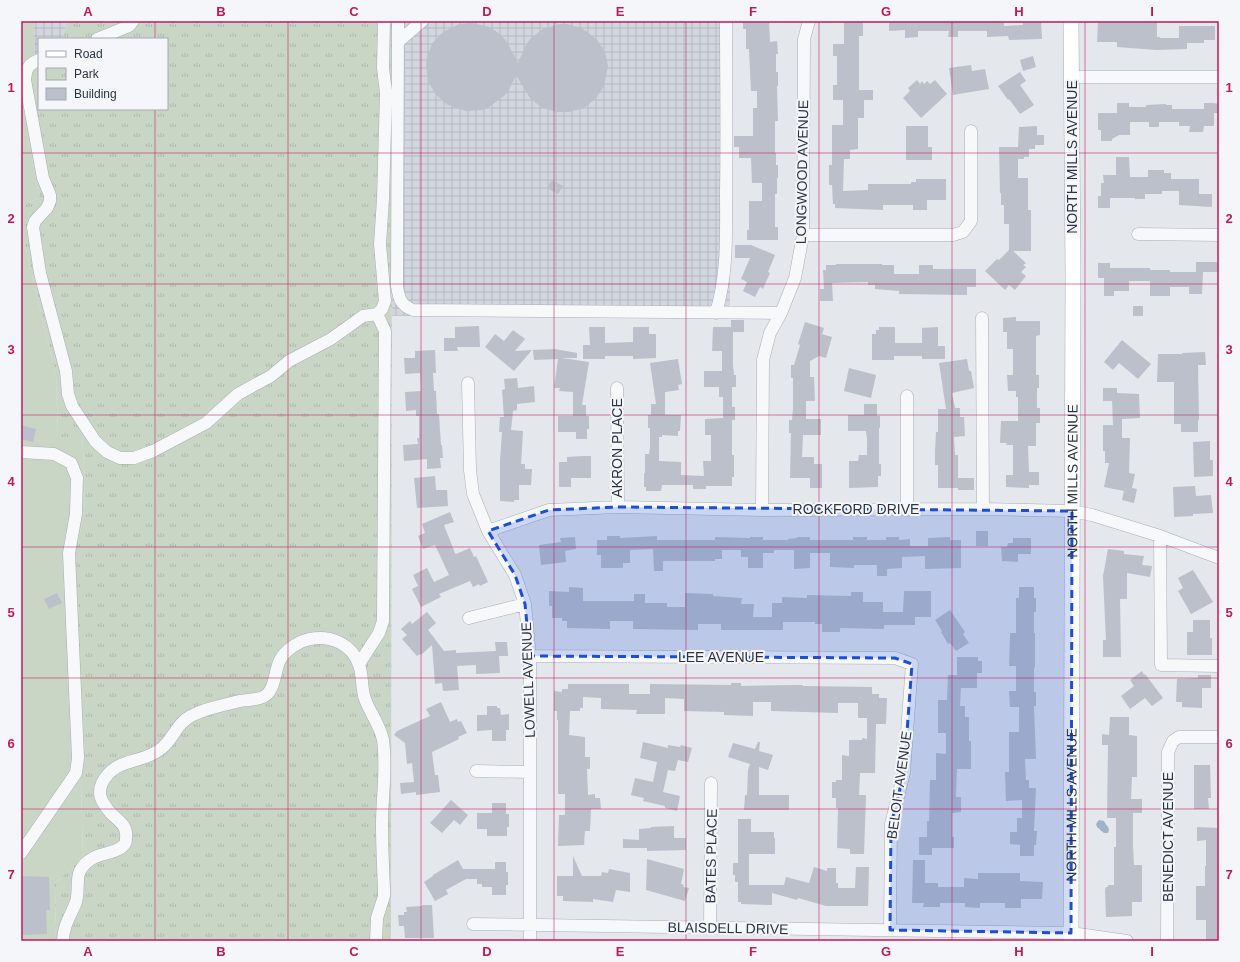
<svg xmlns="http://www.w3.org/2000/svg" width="1240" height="962" font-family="Helvetica,sans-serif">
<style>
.industrial{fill:url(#industrial-grid)}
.green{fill:#c9d6c5}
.park{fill:url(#park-tufts)}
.water{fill:url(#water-ripples)}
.building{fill:#bbc0ca}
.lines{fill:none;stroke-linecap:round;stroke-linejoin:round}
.minor-casing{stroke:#a9aeb7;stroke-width:13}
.major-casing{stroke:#a3abb8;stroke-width:16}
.minor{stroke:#f7f8fa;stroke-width:12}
.major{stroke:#fff;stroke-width:15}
.marked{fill:#1d4ed8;fill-opacity:0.2;stroke:#1d4ed8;stroke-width:3;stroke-dasharray:8 5;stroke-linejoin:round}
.grid{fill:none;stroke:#c2185b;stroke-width:1;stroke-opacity:0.55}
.labels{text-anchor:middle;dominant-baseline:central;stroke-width:4;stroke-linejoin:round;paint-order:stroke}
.street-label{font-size:14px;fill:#2b3445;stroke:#f4f6f9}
.neatline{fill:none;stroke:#c2185b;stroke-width:1.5}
.grid-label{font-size:13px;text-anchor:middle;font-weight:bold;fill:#c2185b}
</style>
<defs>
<pattern id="industrial-grid" width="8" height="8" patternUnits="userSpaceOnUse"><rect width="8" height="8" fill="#d2d6de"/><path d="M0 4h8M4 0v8" fill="none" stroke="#b4b8c0"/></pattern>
<pattern id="park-tufts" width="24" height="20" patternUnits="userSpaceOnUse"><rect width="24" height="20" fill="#c9d6c5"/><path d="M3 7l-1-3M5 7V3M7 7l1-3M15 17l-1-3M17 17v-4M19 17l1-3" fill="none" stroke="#adb8ab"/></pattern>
<pattern id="water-ripples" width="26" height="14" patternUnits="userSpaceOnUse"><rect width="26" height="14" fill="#9fb4cc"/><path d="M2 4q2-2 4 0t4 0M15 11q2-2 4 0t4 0" fill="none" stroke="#8293a7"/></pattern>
</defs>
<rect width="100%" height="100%" fill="#e4e7ec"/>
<path class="industrial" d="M34,21H75H67L63,39H39V55L34,57Z
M392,21H729L730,316H392Z"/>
<path class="green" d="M21,21H34V57L21,62Z
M21,93L39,197L21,207Z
M21,228L56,376L58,437L82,436C84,472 90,513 75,546L83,857L55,883L56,941H21Z"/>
<path class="park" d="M67,21H392L391,941H56L55,883L83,857L75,546C90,513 84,472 82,437H58L56,376L21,228V207L39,197L21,93V62L39,55V109H167V39H63Z"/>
<path class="water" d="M1099,820L1104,821C1106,826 1111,827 1108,833H1104L1097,827L1096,824Z"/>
<path class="building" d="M743,21L769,22L770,42L777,41L778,54H776V72H778V86H777L778,121H775V153H776V165H778V178H777V194H775V227H778V240H747V230H749V201H762V183H752L751,158H739V147H734V136H753V108H757V91H751L749,49H746V29H743Z
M844,21H863V36H859V90H873V100H864V118H858V149L850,150V159H844L843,191L868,190V184H911V182H916V179H946V200H927V210H913V205H883V210L835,208V204H833L832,185H829V165H832V125H843V100H833V85H837V56H833V44H844Z
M889,21H1004V26L1023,25V21H1041L1042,39L1009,40L1008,36L987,37V31H958V37H948L949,31H918V37L905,38V30L889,31Z
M1098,21H1157V37H1160V38H1179V26H1215V40H1204V43H1187V49L1157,50L1117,47V42H1097Z
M472,23L490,27L500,34L507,42L518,63L525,47L530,39L543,29L560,24H567L581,28L586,31L597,40L605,52L608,66L604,86L597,97L587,106L581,109L568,112H556L541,107L530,98L516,75L509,90L504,96L489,107L482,110L466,111L448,105L436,95L429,83L426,67L427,57L432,44L441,34L447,30L459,24Z
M1033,56L1036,67L1023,71L1020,60Z
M971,65L972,71L985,69L989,89L953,95L949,68Z
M1020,72L1026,81L1020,85L1034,105L1020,114L1009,99L1008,100L998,86Z
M917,80L920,84L922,81L924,84L927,81L930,84L935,80L947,94L921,118L903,98L910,91L908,88Z
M1117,103H1129V107H1146V105L1166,104V105H1172V109H1204V103H1214L1219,104V113H1214V126H1204L1203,132H1189L1190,126H1179V122H1159V127H1149V122H1130V135H1119L1112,139V141H1101V130H1098V113H1117Z
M906,126H928V147H932V160H906Z
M1037,126V135H1044V145H1035V149H1029V157H1024V159H1018V178H1028V210H1031V251H1013L1026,263L1023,265L1026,267L1021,272L1026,276L1015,290L1009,285L1005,290L985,271L997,259L999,260L1009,250V224H1004V205H1001V193H1000L999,147H1018L1019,127Z
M1116,157H1129L1130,177H1148V170H1164V173H1171V179H1199V194H1212V207L1179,205V191H1162V194H1145V199H1135V198H1110V208H1098V196H1101V183H1104L1103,175H1116Z
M552,180L563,186L558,194L547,188Z
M735,245H751L775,255L768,272L770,273L763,289L760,287L755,297L743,291L747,282L741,279L750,258H735Z
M1196,262H1219V272H1203L1202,294H1189V287H1170V296H1150V281H1129V291H1114V296H1104V278H1098V263H1110V268H1150V270H1170V272H1196Z
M836,264H882V265H894V274H919V265H933V269H976V287H967V295L899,294V291L875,289V285H868V282L832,283L833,301H820V289H824L823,270H826V265H836Z
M1133,306H1143V316H1133Z
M1016,317V321H1040V335L1036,336V375H1039V388H1037V408H1040V423H1036V446H1028L1029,472H1039V485H1029V488L1006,487V475H1013V445H1006L1007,443H1000L1001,421H1018V397H1016V391H1008L1007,375H1013V349H1007V332H1003V318Z
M731,320H744V332H733V365L734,375H736V387H732V407H735V420H732V455H734V477H732V486H706V489H693V485H662L661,491H646V487H644V473H645V454H649L650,448V428H648V415H651V404H656L650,363L678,359L682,384L678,385L679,390L665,392V415H681L680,431H678V436L662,435V437H659V461L681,462V475L704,476L703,461H711V435H705V419L723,418V397H719V387H704V371H722V351H712L713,327H731Z
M805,322L824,328L822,334L832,337L826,358L819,356L810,361V377H814L815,401H806V419H821V435H803L802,457H814V464H822V488H810V478H790L791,433H789V420H792L793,409V378H791V365H794L800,345L798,344Z
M479,326L480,347H457L458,351H444V338H455V327Z
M589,327H605V343L633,342V327H649V334H656V358L633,359V356H605V359H583V345H590Z
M879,327H895V343H922V328L938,327V346H945V359H922V356H894V360H872V334H876V330H879Z
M513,330L525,339L515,351L532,350L514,371L485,347L495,334L504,341Z
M1122,340L1151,364L1138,379L1119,363L1113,370L1104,362Z
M555,349L577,353V358H562L589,362L582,405H586V416H589V429H587V439H576V432H558V416H573V392L559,391L560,388H554L558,359L534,360L533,350Z
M435,350L436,373H433L434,391H436L437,414H439L441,445H442L443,458H440L441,468L427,469V459L404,461L403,445L418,444L417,438H419V416H416V410L406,411L405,392L421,391L420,373L405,374L404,358H415V351Z
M1205,352L1206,365H1198L1199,420H1198V432H1181V424H1174V382H1157L1158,354H1182V353Z
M967,359L969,371H971L974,388L952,393L955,408H960V417H964L965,436L954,437L955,455H958V478H974V490H958V488H938V465H935V451L936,432H938V409H946L939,363Z
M849,368L876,375L871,398L844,391Z
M517,378L518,388L534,386L535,402L517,404V410L513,411L511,430L523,431L521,464H525V469H532L531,485H519V500H514V502L500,501V461L502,432H499L500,417H504L502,390L505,389L504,379Z
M1103,388H1117V393L1139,394L1140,418L1122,419V438H1130L1129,473L1135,474L1132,488L1137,489L1134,503L1122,500L1124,491L1104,487L1109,463H1105V451H1103V425H1113L1112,401H1103Z
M864,404H877V416H880V428H879V464H881V476H878V487L849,488V461H858L859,455H867V438L866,431H848V415H864Z
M21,425L36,429L33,442L21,439Z
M1210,441V460H1213V476L1194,477L1193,442Z
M582,456H591V478H571V487H559V462H567V457Z
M435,476L436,490H447L448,506L417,508L414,478Z
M1195,486L1196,496L1211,495L1213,513L1193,514V516L1174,517L1173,487Z
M450,512L454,522L444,525L455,553L456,554L470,548L474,557L476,556L488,582L480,586L479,584L473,587L470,581L439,594L441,597L421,607L412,589L418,586L413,575L427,568L434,582L449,575L435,545L423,549L418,536L425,533L422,524Z
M976,531H988V546H976Z
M607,536H620V538L657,536V540H715V537L750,538V537H763V540H788V539L797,538V537H810V540H853V537H867V540H886V537H899V540L910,539V546H928V538L950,537V540H961V568L925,569V556L902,557V568L887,569V576H877V565H854V568L830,567V553H810V568L794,569V550H774V553H763V568H748V557H741V550H722V559H715V561H663V571H654L653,549L630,550V563H623V568H601V555H597V540H607Z
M575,537L576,549L565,551L566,562L541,565L539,545L561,542L560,538Z
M1013,538H1031V554H1018V562L1002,561L1001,547H1007L1008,543H1013Z
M1108,549L1124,551V554L1144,556L1142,565L1152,566L1150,577L1127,573V599H1120L1121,657H1103V640H1106L1103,576Z
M1193,570L1213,602L1191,614L1178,591L1183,588L1178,578Z
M569,587L583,588V601H634V594H645V603H667V607H685V593L713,594V596L742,598L741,604H754L753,617H772V603H782V597L807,598V595L851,596V592H863V602H883V612H903L904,591H931V617H915V625H884V629L840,628V632H822V624H815V622H783V630H721V624H698V630L633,629V621H610V629L567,628V621H562V618H552V606H549V591L569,592Z
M1019,587H1034V598H1036V612H1034V633H1035V668L1034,667V692H1036V706H1034L1036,759H1025L1026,780H1029V788H1036L1034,831H1037L1036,845H1034V856H1020V845L1010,844V832H1017V818H1022V800L1006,801L1005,772H1009V732H1019V707H1010L1009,691H1016V666H1009L1010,633H1016V598H1019Z
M57,593L62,603L49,609L44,599Z
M950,610L965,632L963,634L969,643L956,651L950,643L948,644L941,632L942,631L935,620Z
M427,612L436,623L428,630L444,651L456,650V653L496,651L495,642H507L508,656H499L500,673L476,674V665L457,666L459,690L443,691L442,683L435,684L432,645L421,655L420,654L417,656L402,639L407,635L401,629L410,621L412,624Z
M1193,620H1210V638H1212V655H1187V632H1193Z
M957,657H978V661H982V673H977V688H961L960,706H965V717H969V741H971V769H957L956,797H961V812L952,813V837H954V848H932V855H919V837H927V821H929L930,780H936V753L946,754V733H938V700H947L948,675H957Z
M1142,671L1144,675L1145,674L1163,698L1152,706L1145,698L1130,709L1121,696L1134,686L1130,680Z
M1198,675H1211V688H1202V708L1182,707V702H1176L1177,679L1198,678Z
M731,683H741V686L796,685H803V686L872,687V694H879V698H887L886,724H876L875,773H860L859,795H866L864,854H850V849L837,848L838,808H836V798H832V782H836V780H842V755L849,756V740H862V738L867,739V718H858V703H838V713L771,711V702H753V716L724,715V712L684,711V699L665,698V714H636L637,710L601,709V698L583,697V708H580V711H570L569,735L585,737V757H590V769H587L588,795L595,794V798H600L601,809H591L590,831H585L584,845L558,846L559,815H565V794H558V720H557V711H554V691L562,692V689H568V684H629V694H650V684L731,685Z
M441,702L450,722L457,719L458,722L461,721L467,733L458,737L459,739L432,752L435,775H438L440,792L416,795V792L401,794L400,783L414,782L412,763L407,764L405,743L394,735L397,731L430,716L426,709Z
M487,706H497V708H500L501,715L509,714V730H506V741H492V730L477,731V715H487Z
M1110,717H1129V735L1137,736V777H1132L1131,799H1142V813H1133V846L1134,865H1142V902H1132V916L1106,917L1105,890L1106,887H1108V885H1114V847H1116V818H1107L1108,745H1102V734L1109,735Z
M643,742L668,748V745L680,747L681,745L692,748L688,762L678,760L675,771L668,770L663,792L680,796L677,811L665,808V806L643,801L644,798L631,795L635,778L653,782L657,762L640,758Z
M758,742H760L759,751L773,755L768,770L759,767V795H789V810H744L745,795H747L748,770L750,764L728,757L733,743L755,749Z
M1194,765H1210L1211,798H1208L1209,809H1194Z
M451,800L468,815L460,825L454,820L442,833L430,823Z
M492,803H506V814H509V827H507V836H487V829H477V813H492Z
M738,819H751V832H774V838H775V854H749V885H784L786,877L809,883L814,867L827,871V868H836V883H838V888H855L856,867H869L868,906H826L798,898L797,900L772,893V905L741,904V902H738V882H735V875H733V863H738Z
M674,826V838H686V850L647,851V848H623V839L639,840V829L651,828V827Z
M1197,827L1219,828V940H1206V920H1196V886H1205V866H1206V840L1197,841Z
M573,856L582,876H601L602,872L608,873L609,869L630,873V892L616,890L613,902L593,899V902L563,901V896H557V876H573Z
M647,859L684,869L681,884L684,885L683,887L689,888L685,901L646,890Z
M458,860L463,869H495V862H506V872H508V885H506V895H492V887H482V884H477V879H466L446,890L448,894L435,901L424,882L433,876V875Z
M913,860H925V883H938V887H964V878L978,879V873H1020V881L1043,882L1042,899H1021V908H1005V903H980V908L965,907V903H940V907H923L924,903H912Z
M21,876L49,877L50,910H46L47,934L21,935Z
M422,905H432L434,938H405L404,926H399L398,915H404V912H407L406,907L422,906Z"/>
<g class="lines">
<defs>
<path id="minor" d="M398,21L397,286C399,298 400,305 413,310L781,313
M97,39L129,26L133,21
M398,42L422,21
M39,60C28,64 26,69 25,80L43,178L50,195V201L47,208L35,221L33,227L40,273L66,371L68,394L72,406L95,441L107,452L120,458H134L153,451L206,423L238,394L271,376L289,361L331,339L363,316L377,314L382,309L385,301L380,244L383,199L386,93L383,68L384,21
M1071,77H1219
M1138,234L1219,235
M803,235H953L963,232L971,221V131
M716,313C728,272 726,234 726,192C727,135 726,78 726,21
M982,318L983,509
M468,383L470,470L473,494L488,531L515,575L525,604L530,656V941
M617,388L618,507
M907,396V510
M21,452L54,454L71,463L77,478L76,514L69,553L78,758L76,773L21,853
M762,510L763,360L770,333L781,313L795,278L803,235L804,39L809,21
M488,531L549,510L618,507L762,510L983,509L1072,511L1092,515L1160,536L1219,558
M1160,536L1161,665L1219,666
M469,618L525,604
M530,656L895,658L912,664L904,773L891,824L890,930
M359,664L379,633L383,621L385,331L377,314
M476,771L530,772
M473,924L1071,933L1127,941
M710,928L711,783
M63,941C63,926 71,915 76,902C81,883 71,871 93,858C102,853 117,853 124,845C126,843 126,840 126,838C128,824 116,820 109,811C106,807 102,802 101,798C99,793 100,788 102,783C116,756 142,765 162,748C174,738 177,722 193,715C205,709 227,704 240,701C247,700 256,700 263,697C276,691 274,671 280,660C285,650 299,641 310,639C331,635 352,644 359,665C363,675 361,688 365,699C370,713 380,725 383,740C387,768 382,797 382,824C382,846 383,867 384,889V896L377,918L376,941
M1167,941L1168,752L1173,741L1179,737H1219"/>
<g id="major">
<path id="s1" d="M1071,941L1073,272L1071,21"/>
</g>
</defs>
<use href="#minor" class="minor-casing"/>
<use href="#major" class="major-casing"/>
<use href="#minor" class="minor"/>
<use href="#major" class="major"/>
</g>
<path class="marked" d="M618,507L1072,511L1071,933L890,930L891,824L904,773L912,664L895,658L530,656L525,604L515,575L488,531L549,510Z"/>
<path class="grid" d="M155,21V39M288,21V941M421,21V941M554,21V941M686,21V941M819,21V941M952,21V941M1085,21V941M155,109V941M21,153H1219M21,284H1219M21,415H1219M21,547H1219M21,678H1219M21,809H1219"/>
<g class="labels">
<g class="street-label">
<text transform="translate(1072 157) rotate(-90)">NORTH MILLS AVENUE</text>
<text transform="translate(802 172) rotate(-89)">LONGWOOD AVENUE</text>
<text transform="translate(617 448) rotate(-90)">AKRON PLACE</text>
<text stroke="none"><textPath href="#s1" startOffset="460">NORTH MILLS AVENUE</textPath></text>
<text x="856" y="509">ROCKFORD DRIVE</text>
<text x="721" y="657">LEE AVENUE</text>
<text transform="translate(528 680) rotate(-92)">LOWELL AVENUE</text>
<text transform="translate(899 785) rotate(-82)">BELOIT AVENUE</text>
<text stroke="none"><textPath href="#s1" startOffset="136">NORTH MILLS AVENUE</textPath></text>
<text transform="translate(1168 837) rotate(-90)">BENEDICT AVENUE</text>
<text transform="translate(711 856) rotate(-89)">BATES PLACE</text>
<text transform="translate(728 928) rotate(1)">BLAISDELL DRIVE</text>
</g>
</g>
<rect width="1240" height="962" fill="none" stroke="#f4f6f9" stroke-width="44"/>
<rect x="38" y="38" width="130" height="72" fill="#f4f6f9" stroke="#a4a8b1"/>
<rect x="46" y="51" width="20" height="6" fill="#ffffff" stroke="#a4a8b1"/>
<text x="74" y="58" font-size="12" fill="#2b3445">Road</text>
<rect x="46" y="68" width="20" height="12" fill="url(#park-tufts)" stroke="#a4a8b1"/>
<text x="74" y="78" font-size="12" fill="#2b3445">Park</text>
<rect x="46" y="88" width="20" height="12" fill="#bbc0ca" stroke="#a4a8b1"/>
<text x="74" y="98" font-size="12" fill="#2b3445">Building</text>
<rect x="22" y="22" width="1196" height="918" class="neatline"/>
<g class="grid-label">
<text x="88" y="16">A</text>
<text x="221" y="16">B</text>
<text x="354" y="16">C</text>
<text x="487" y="16">D</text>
<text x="620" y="16">E</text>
<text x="753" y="16">F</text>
<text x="886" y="16">G</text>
<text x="1019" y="16">H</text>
<text x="1152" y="16">I</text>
<text x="11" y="92">1</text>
<text x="1229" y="92">1</text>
<text x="11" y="223">2</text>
<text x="1229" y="223">2</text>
<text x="11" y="354">3</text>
<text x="1229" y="354">3</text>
<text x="11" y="486">4</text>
<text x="1229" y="486">4</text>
<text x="11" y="617">5</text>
<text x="1229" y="617">5</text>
<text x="11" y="748">6</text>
<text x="1229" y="748">6</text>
<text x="11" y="879">7</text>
<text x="1229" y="879">7</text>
<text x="88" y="956">A</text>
<text x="221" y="956">B</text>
<text x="354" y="956">C</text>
<text x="487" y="956">D</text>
<text x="620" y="956">E</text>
<text x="753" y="956">F</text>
<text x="886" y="956">G</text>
<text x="1019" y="956">H</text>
<text x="1152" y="956">I</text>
</g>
</svg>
